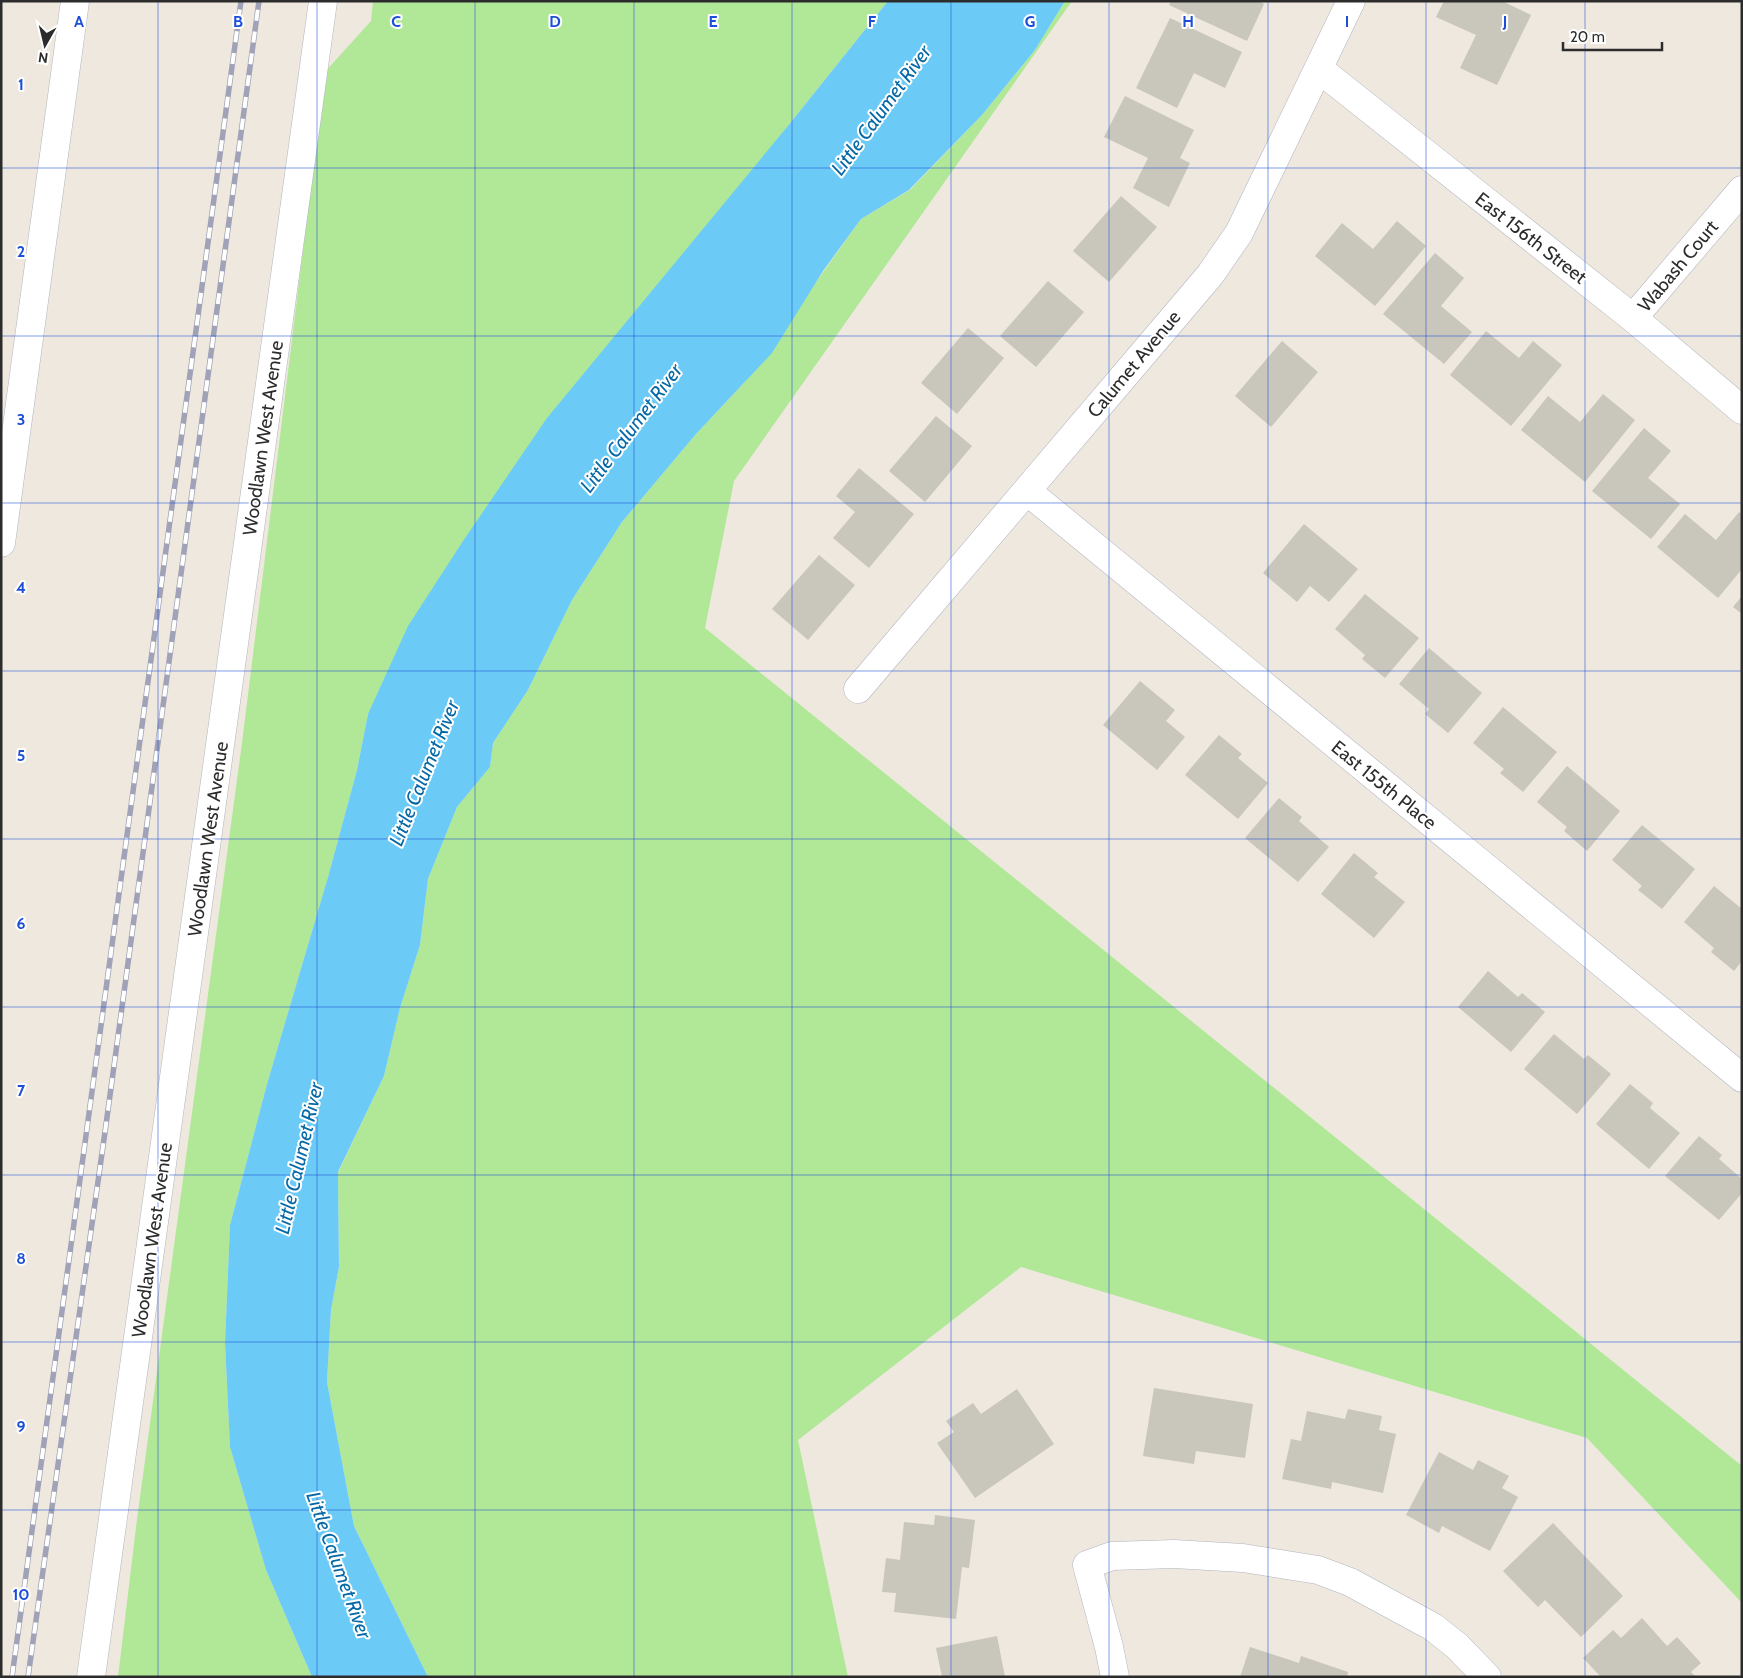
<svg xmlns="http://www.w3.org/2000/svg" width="1743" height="1678" font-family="Cabin,sans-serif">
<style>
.green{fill:#b0e898}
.water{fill:#6ccbf6}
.building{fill:#c9c6bc}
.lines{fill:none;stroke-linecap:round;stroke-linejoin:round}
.minor-casing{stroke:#b2b4c0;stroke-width:29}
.minor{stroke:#fff;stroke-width:28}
.rail-casing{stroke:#a0a2b7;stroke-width:5.5}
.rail{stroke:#fff;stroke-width:4;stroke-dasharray:11;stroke-linecap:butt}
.grid{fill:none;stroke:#1d4ed8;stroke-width:1;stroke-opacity:0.55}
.labels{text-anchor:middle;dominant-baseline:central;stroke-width:4;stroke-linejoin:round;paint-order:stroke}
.street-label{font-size:19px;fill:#2c2c2c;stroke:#fff}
.water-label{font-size:20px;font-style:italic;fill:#0669a7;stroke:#fff}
.grid-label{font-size:16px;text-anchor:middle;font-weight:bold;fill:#1d4ed8;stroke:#fff;stroke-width:4;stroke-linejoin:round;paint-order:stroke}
</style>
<rect width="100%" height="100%" fill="#eee8de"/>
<path class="green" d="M373,1H888L787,127L368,714L357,770L328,877L267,1084L230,1225L225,1343L230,1447L266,1570L312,1677H118L136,1527L242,743L313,170L323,74L371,21Z
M1065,1H1072L734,481L705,628L1742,1466V1603L1587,1438L1021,1267L798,1440L848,1677H428L354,1526L327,1382L331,1310L339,1267L338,1173L384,1076L400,1008L420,945L428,879L457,807L490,767L493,743L528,690L572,600L622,522L696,434L744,383L861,219L910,190L982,115L1035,50Z"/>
<path class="water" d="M888,1H1065L1035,50L982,115L909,190L861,219L823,271L772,353L696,434L622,522L572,600L528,690L493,743L490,767L457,807L428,879L420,945L400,1008L384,1076L338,1172L339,1267L331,1310L327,1382L354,1526L428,1677H312L266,1570L230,1447L225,1343L230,1225L267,1084L328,877L357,770L368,714L408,626L463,541L547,418L787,127Z"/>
<path class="building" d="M1171,1H1259L1264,4L1247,41L1169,5Z
M1444,1H1502L1531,15L1497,85L1460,68L1476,35L1436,17Z
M1170,18L1242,52L1225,88L1194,73L1177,108L1136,88Z
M1125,96L1194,130L1180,158L1190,163L1169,207L1133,188L1148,158L1104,137Z
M1121,196L1157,227L1109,282L1073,251Z
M1397,221L1426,246L1375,306L1315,256L1342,223L1373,249Z
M1435,253L1464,278L1441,306L1472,332L1444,364L1383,314Z
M1048,281L1084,312L1036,367L1000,336Z
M968,328L1004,358L957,414L921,383Z
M1486,331L1519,358L1533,341L1562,365L1511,426L1450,375Z
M1282,341L1318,372L1271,427L1235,396Z
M1603,394L1635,420L1585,482L1521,430L1548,396L1580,422Z
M936,416L972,446L925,502L889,471Z
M1644,428L1671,451L1648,478L1680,504L1651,539L1592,491Z
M859,468L914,514L869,568L833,538L855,512L836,496Z
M1739,512L1742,514V569L1718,598L1657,547L1685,514L1716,540Z
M1304,524L1358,569L1329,602L1310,586L1297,602L1263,573Z
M819,555L855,585L808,640L772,609Z
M1365,594L1419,638L1385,678L1362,659L1365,655L1335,629Z
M1742,596V614L1733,607Z
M1429,648L1482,693L1448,733L1425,714L1429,709L1399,684Z
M1140,681L1175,710L1166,721L1185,737L1157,770L1103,725Z
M1503,707L1557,752L1523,792L1500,773L1504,769L1473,743Z
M1219,735L1242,754L1238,758L1268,783L1238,819L1185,775Z
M1567,766L1620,811L1587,851L1564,831L1567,827L1537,802Z
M1279,798L1302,817L1299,821L1329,847L1298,882L1245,838Z
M1642,825L1695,869L1662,909L1638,890L1642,886L1612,860Z
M1354,853L1378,873L1374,877L1405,902L1374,938L1321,894Z
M1714,886L1742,909V961L1734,971L1711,952L1714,948L1684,922Z
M1488,971L1518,997L1522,993L1545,1012L1511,1052L1458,1007Z
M1554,1034L1584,1059L1588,1055L1611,1074L1577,1114L1524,1069Z
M1630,1084L1653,1103L1650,1108L1680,1133L1649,1169L1596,1124Z
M1699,1136L1722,1155L1719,1159L1742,1179V1193L1719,1220L1665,1176Z
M1154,1388L1253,1404L1245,1458L1196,1451L1194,1464L1143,1456Z
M1017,1389L1054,1444L975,1498L937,1443L954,1432L946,1421L973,1403L981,1414Z
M1348,1409L1382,1416L1379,1430L1396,1434L1383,1493L1332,1482L1331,1489L1282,1479L1291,1439L1301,1441L1307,1411L1345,1419Z
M1439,1452L1473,1470L1478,1460L1509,1476L1502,1488L1518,1497L1490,1551L1442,1526L1439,1533L1406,1515Z
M935,1515L975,1520L969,1568L962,1567L956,1619L894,1612L896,1593L882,1592L886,1558L900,1560L904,1522L934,1525Z
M1553,1523L1623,1596L1581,1637L1545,1600L1538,1607L1503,1571Z
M1642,1618L1667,1646L1677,1637L1701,1663L1691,1672L1696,1677H1601L1583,1658L1613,1630L1621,1638Z
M997,1636L1005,1677H942L936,1648Z
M1250,1647L1299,1663L1301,1656L1348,1672L1347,1677H1240Z"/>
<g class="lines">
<defs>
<path id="minor" d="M1319,69L1633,318L1742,410
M1633,318L1742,190
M1027,491L1742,1078
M1,543L75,1
M858,689L1210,275L1239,233L1351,1
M91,1677L323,1
M1115,1677L1109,1647L1087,1565L1112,1556L1174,1554L1243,1558L1318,1570L1350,1582L1433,1627L1457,1646L1487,1677"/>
</defs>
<use href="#minor" class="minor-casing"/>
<use href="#minor" class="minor"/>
<defs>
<path id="rail" d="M12,1677L241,1
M28,1677L105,1132L259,1"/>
</defs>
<use href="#rail" class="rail-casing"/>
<use href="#rail" class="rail"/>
</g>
<path class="grid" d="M158,1V1677M317,1V1677M475,1V1677M634,1V1677M792,1V1677M951,1V1677M1109,1V1677M1268,1V1677M1426,1V1677M1585,1V1677M1,168H1742M1,336H1742M1,503H1742M1,671H1742M1,839H1742M1,1007H1742M1,1175H1742M1,1342H1742M1,1510H1742"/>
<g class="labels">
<g class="street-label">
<text transform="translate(1531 238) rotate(38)">East 156th Street</text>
<text transform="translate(1678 266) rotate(-50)">Wabash Court</text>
<text transform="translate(1134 364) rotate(-50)">Calumet Avenue</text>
<text transform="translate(263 438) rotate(-82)">Woodlawn West Avenue</text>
<text transform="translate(1384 785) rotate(39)">East 155th Place</text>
<text transform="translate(208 839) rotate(-82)">Woodlawn West Avenue</text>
<text transform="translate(152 1240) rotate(-82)">Woodlawn West Avenue</text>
</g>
<g class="water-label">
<text transform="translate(881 110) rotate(-54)">Little Calumet River</text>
<text transform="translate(631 428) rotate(-53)">Little Calumet River</text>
<text transform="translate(424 773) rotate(-68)">Little Calumet River</text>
<text transform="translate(299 1158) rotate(-77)">Little Calumet River</text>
<text transform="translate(339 1565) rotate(70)">Little Calumet River</text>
</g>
</g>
<g class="grid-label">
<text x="79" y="27">A</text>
<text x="238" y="27">B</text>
<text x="396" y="27">C</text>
<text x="555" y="27">D</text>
<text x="713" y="27">E</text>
<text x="872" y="27">F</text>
<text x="1030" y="27">G</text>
<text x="1188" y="27">H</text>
<text x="1347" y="27">I</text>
<text x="1505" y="27">J</text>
<text x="21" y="90">1</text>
<text x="21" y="257">2</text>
<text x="21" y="425">3</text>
<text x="21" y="593">4</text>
<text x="21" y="761">5</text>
<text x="21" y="929">6</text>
<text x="21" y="1096">7</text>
<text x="21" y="1264">8</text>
<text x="21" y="1432">9</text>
<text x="21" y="1600">10</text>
</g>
<rect width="1743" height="1678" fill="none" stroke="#2c2c2c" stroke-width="5"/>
<g transform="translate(45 45) rotate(188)" stroke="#ffffff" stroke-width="4" paint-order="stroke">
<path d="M0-4L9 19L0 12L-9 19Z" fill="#2c2c2c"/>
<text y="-8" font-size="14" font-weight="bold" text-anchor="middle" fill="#2c2c2c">N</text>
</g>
<path d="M1563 42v8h99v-8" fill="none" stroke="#2c2c2c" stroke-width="2.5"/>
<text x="1570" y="42" font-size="15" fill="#2c2c2c" stroke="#ffffff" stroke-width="4" paint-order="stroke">20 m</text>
</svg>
